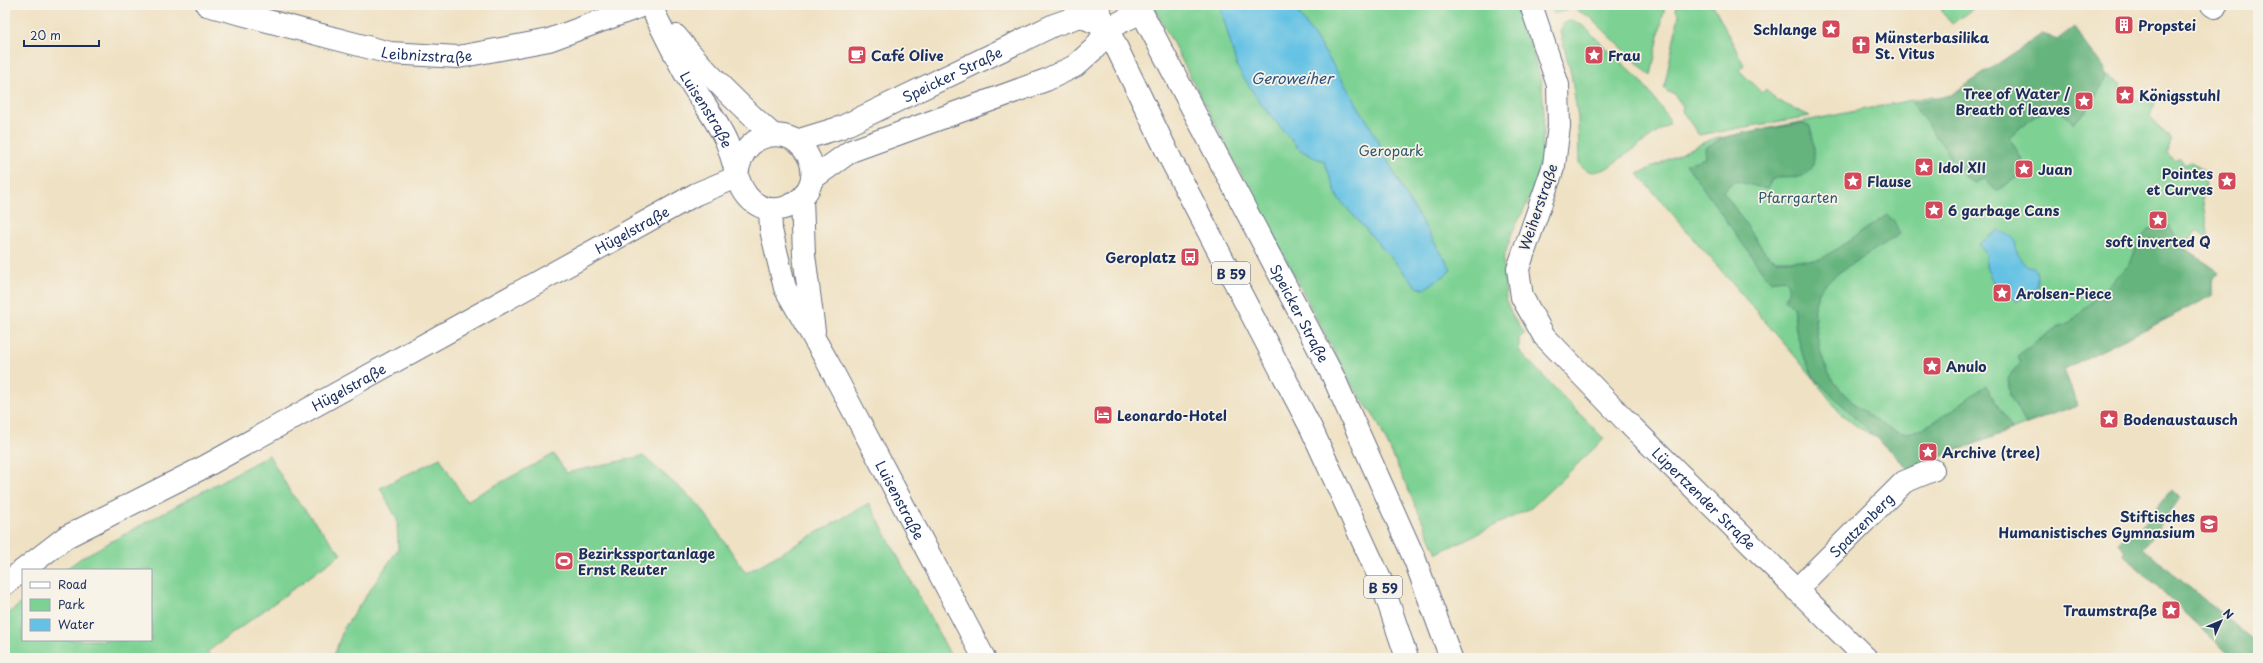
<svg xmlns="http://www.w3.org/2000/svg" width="2263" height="663" font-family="'Playpen Sans',sans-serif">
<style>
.green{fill:#7cd193;stroke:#4c8078}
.forest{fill:#65b37d;stroke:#40716e}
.water{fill:#66c2e4;stroke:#4078a1}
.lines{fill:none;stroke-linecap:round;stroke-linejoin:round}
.street-casing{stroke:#656d81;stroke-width:24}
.secondary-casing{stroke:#656d81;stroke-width:24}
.primary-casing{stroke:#656d81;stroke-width:24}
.street{stroke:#fff;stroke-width:22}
.secondary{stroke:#fff;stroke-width:22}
.primary{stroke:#fff;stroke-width:22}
.labels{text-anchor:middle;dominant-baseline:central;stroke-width:3.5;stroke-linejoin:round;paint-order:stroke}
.shield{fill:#f7f3e8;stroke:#5d6a87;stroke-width:1}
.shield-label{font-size:13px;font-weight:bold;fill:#1b2f5e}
.poi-label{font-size:14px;font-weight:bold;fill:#1b2f5e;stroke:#f7f3e8;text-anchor:start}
.street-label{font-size:14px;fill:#1b2f5e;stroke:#f7f3e8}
.park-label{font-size:14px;fill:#33586b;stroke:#f7f3e8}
.water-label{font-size:15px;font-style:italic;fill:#2e5480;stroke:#f7f3e8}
</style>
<rect width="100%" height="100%" fill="#f7f3e8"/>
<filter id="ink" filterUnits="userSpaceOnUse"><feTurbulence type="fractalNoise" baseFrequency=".025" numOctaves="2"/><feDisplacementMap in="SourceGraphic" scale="8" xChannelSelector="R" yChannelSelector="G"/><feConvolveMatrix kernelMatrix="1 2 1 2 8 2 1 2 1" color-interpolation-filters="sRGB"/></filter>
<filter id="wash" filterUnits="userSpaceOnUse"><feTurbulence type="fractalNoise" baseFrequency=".012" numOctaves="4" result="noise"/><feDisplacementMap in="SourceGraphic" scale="16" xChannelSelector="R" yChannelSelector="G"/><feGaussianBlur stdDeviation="0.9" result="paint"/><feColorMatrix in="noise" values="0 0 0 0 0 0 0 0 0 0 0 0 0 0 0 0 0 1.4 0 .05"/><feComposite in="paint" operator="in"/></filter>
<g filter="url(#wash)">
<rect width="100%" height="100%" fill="#efe1c3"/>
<path class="green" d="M1153,5H1519L1542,85L1544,115L1542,153L1535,188L1512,233L1503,260L1506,301L1514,319L1525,333L1519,339V351L1604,439L1531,508L1437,553L1377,421L1351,384Z
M1551,5H1665L1651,76L1590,17L1572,8L1554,14Z
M1678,5H1713L1744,65L1739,70L1762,93L1766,89L1776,100L1810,116L1699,135L1682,111L1683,106L1673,93L1668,92L1664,88L1679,15L1676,10Z
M1947,5H1978L1952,24L1941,11Z
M1572,20L1583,26L1641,81L1669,119L1668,125L1607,168C1595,173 1588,174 1579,164L1578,118L1571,74L1560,31L1564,23Z
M2100,72L2122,84L2120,90C2129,105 2144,98 2157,97L2151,117L2171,140L2167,153L2174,161L2180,158L2185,165L2190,161L2204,171L2206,187L2201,192L2209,238L2196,230L2184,248L2219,272L2212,280V296L2064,369L2077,405L1909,469L1873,435L1859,428L1840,413L1812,376L1638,174L1709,140L1932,96L1938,105L1995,143Z
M554,454L566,473L643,456L699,505L746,573L869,503L952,658H333L344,628L398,549L397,519L380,488L440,458L466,501Z
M269,455L291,493L341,554L207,652L212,658H5V616L23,602V640H151V570H65L81,558Z"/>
<path class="forest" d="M2074,27L2103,67L2107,78L2085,113L2073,123C2049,96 2031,120 2009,137L2023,161L2018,177L1996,191L1984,178L1975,183L1966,178L1912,103L1951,95L2042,34L2058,39Z
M1802,123L1809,125C1813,133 1813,141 1814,150C1816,182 1797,177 1772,178L1767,189L1734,181L1723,191L1764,251L1771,258L1776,260H1814L1823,258L1887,215L1894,221L1900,234C1882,246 1828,275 1819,292C1814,302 1814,316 1816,327C1821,370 1835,389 1868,415C1878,422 1890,431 1903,433C1924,435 1967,398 1986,385L2012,429L1909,469L1815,379L1803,356L1796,331L1793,307L1785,299C1790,292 1789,284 1783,279L1770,281L1762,271L1686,164L1706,158L1705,148C1728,131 1773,129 1802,123Z
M2169,226L2184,248L2219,272L2212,280V296L2064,369L2077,405L2026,424L2010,396L2008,378L2020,364L2017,356L2053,330L2070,323L2130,264L2140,239L2148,229Z
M2171,490L2179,498L2143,549L2258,644V658H2233L2124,555L2125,551L2118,542L2144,524Z"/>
<path class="water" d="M1220,5H1293L1328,57L1369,124L1406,196L1451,269L1448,273L1424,289L1417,287L1338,198L1324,161L1313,157L1299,149L1260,103L1237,67Z
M1998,231C2026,240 2009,242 2021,259C2032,274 2038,258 2037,288L2017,302L2010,291L1998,286L1991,278L1986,267V254L1979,244Z"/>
</g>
<g filter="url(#ink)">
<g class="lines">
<defs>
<g id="street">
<path id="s1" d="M207,5L390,53L458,57L549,40L644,5"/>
<path d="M1531,5L1558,85L1559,126L1554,165L1518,269L1522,297L1544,336"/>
<path d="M2212,5L2215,7"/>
<path d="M802,198L804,255L814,331"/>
<path id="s2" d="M770,209L771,230L785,288L827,361L984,658"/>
<path id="s3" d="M5,584L66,537L206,466L696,194L737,177"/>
<path id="s4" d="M1796,590L1904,482L1933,470"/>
</g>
<g id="secondary">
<path id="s5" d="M650,5C662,28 673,52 686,75C698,96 718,121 727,143C731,154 734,166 738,178C758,240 833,198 807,154C802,146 794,138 784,136C756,131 739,151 737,177"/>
<path d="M676,36C706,73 738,104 773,135"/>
<path id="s6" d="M796,141L842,127L1054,25L1080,16L1108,28"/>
<path d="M812,179L851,151L1046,80L1075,66L1095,48L1108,28L1142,12"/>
<path id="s7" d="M1544,336L1629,424L1866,658"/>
</g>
<g id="primary">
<path d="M1096,5L1172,162L1311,428L1381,581L1407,658"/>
<path id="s8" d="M1138,5L1333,376L1415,560L1451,658"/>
</g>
</defs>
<use href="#street" class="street-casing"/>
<use href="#secondary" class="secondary-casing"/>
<use href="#primary" class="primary-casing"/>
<use href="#street" class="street"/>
<use href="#secondary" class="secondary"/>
<use href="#primary" class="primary"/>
</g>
</g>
<defs>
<symbol id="building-square" viewBox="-11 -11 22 22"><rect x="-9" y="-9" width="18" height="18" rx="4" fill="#d1495b" stroke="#f7f3e8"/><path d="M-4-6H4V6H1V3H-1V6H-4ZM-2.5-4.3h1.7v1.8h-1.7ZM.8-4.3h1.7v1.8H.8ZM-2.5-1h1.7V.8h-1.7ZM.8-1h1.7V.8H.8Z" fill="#fff"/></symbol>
<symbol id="sight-square" viewBox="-11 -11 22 22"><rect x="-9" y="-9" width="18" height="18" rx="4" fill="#d1495b" stroke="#f7f3e8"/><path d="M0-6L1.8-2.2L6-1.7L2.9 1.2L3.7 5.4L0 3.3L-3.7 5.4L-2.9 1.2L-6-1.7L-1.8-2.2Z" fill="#fff"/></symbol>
<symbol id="church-square" viewBox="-11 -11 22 22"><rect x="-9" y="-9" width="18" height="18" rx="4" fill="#d1495b" stroke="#f7f3e8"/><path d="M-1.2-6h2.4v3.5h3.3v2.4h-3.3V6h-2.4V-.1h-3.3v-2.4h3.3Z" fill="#fff"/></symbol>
<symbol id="cafe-square" viewBox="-11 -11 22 22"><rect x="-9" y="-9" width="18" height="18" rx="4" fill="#d1495b" stroke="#f7f3e8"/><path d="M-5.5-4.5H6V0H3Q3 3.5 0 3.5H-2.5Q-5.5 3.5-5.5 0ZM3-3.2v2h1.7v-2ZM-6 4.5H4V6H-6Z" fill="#fff"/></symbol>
<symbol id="bus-square" viewBox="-11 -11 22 22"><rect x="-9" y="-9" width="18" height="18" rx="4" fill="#d1495b" stroke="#f7f3e8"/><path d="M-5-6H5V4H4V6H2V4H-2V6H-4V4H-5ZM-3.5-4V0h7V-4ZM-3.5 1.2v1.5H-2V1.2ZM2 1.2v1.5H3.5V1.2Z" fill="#fff"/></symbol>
<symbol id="hotel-square" viewBox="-11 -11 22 22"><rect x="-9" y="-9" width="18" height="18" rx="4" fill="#d1495b" stroke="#f7f3e8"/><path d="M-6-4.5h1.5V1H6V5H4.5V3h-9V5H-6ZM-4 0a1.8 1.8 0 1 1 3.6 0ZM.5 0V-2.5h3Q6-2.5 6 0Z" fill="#fff"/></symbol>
<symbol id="school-square" viewBox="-11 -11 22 22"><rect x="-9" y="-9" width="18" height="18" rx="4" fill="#d1495b" stroke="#f7f3e8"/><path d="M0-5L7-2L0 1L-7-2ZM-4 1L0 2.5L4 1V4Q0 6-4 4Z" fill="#fff"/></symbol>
<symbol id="stadium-square" viewBox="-11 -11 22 22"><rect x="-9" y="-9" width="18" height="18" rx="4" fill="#d1495b" stroke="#f7f3e8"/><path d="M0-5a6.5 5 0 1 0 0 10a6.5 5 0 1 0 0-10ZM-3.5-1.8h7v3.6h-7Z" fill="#fff"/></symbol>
</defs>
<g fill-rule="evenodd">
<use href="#building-square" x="2113" y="14" width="22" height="22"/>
<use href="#sight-square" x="1820" y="18" width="22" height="22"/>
<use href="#church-square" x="1850" y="34" width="22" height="22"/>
<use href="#cafe-square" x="846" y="44" width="22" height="22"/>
<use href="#sight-square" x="1583" y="44" width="22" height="22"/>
<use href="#sight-square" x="2114" y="84" width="22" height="22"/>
<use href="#sight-square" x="2073" y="90" width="22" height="22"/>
<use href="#sight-square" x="1913" y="156" width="22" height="22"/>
<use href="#sight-square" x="2013" y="158" width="22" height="22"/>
<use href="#sight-square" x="1842" y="170" width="22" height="22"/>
<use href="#sight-square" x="2216" y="170" width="22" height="22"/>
<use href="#sight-square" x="1923" y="199" width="22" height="22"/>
<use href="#sight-square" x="2147" y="209" width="22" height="22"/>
<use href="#bus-square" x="1179" y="246" width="22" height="22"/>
<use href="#sight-square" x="1991" y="282" width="22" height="22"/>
<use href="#sight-square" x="1921" y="355" width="22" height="22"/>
<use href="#hotel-square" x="1092" y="404" width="22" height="22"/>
<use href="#sight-square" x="2098" y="408" width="22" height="22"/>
<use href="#sight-square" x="1917" y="441" width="22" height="22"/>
<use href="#school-square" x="2198" y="513" width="22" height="22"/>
<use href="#stadium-square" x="553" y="550" width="22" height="22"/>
<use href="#sight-square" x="2160" y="599" width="22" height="22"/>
</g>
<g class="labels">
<g class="shield">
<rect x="1212" y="262" width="38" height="22" rx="3"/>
<rect x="1364" y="576" width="38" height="22" rx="3"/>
</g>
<g class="shield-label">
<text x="1231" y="273">B 59</text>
<text x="1383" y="587">B 59</text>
</g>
<g class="poi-label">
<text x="2138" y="25">Propstei</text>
<text x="1817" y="29" text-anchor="end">Schlange</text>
<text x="1875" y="37">Münsterbasilika<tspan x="1875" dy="16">St. Vitus</tspan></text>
<text x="871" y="55">Café Olive</text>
<text x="1608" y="55">Frau</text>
<text x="2070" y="93" text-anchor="end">Tree of Water /<tspan x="2070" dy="16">Breath of leaves</tspan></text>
<text x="2139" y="95">Königsstuhl</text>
<text x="1938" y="167">Idol XII</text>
<text x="2038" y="169">Juan</text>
<text x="2213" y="173" text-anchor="end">Pointes<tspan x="2213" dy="16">et Curves</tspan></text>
<text x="1867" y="181">Flause</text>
<text x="1948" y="210">6 garbage Cans</text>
<text x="2158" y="241" text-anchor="middle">soft inverted Q</text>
<text x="1176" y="257" text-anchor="end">Geroplatz</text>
<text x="2016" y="293">Arolsen-Piece</text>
<text x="1946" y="366">Anulo</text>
<text x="1117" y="415">Leonardo-Hotel</text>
<text x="2123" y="419">Bodenaustausch</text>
<text x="1942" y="452">Archive (tree)</text>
<text x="2195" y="516" text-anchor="end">Stiftisches<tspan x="2195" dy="16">Humanistisches Gymnasium</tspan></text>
<text x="578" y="553">Bezirkssportanlage<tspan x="578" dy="16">Ernst Reuter</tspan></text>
<text x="2157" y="610" text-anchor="end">Traumstraße</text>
</g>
<g class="street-label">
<text stroke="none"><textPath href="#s1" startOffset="226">Leibnizstraße</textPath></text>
<text stroke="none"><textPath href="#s6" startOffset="170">Speicker Straße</textPath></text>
<text stroke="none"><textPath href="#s5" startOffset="119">Luisenstraße</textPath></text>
<text transform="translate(1538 207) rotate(-71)">Weiherstraße</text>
<text stroke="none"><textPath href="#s3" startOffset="721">Hügelstraße</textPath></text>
<text stroke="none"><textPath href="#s8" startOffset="348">Speicker Straße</textPath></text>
<text stroke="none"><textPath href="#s3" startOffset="397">Hügelstraße</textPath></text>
<text stroke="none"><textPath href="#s7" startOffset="228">Lüpertzender Straße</textPath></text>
<text stroke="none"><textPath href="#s2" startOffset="322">Luisenstraße</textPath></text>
<text stroke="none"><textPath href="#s4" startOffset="92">Spatzenberg</textPath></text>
</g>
<g class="park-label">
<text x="1391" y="150">Geropark</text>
<text x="1798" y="197">Pfarrgarten</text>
</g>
<g class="water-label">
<text x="1292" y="77">Geroweiher</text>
</g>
</g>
<rect width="2263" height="663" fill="none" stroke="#f7f3e8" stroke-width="20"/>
<rect x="22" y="569" width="130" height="72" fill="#f7f3e8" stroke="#9fa5b1"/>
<rect x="30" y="582" width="20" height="6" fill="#ffffff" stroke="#9fa5b1"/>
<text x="58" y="589" font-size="12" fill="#1b2f5e">Road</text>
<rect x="30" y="599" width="20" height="12" fill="#7cd193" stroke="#9fa5b1"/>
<text x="58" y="609" font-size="12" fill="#1b2f5e">Park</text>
<rect x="30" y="619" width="20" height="12" fill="#66c2e4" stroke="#9fa5b1"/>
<text x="58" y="629" font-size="12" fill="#1b2f5e">Water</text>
<g transform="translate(2221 621) rotate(46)" stroke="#f7f3e8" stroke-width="3" paint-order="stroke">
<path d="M0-3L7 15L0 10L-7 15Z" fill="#1b2f5e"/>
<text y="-6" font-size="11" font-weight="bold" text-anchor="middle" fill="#1b2f5e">N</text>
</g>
<path d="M24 40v6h75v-6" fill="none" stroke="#1b2f5e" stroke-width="2"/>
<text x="30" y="40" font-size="12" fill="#1b2f5e" stroke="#f7f3e8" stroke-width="3" paint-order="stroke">20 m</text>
</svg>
